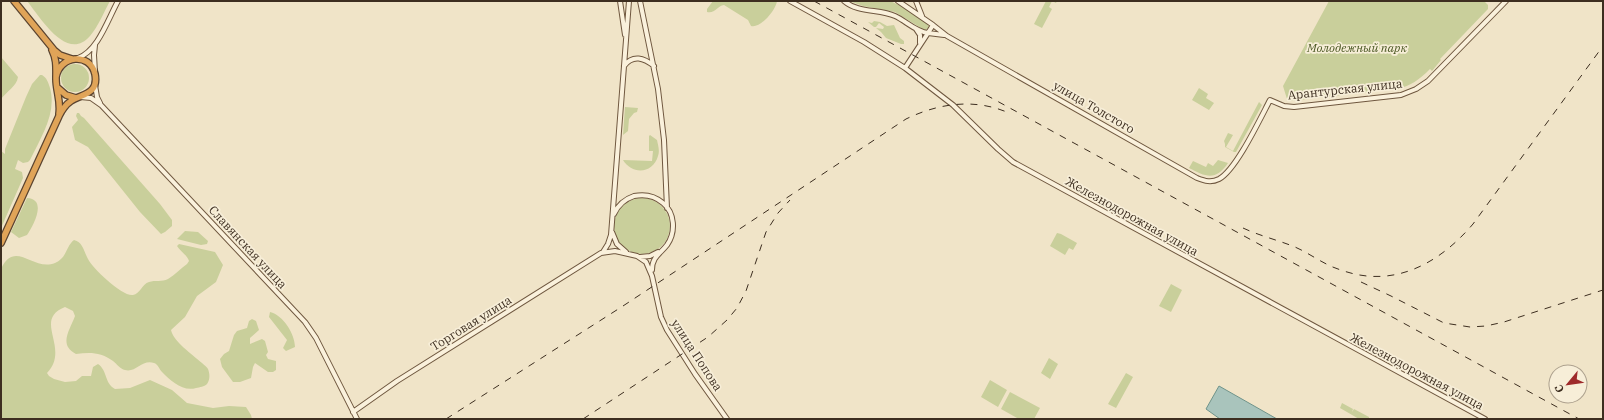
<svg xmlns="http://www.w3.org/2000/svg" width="1604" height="420" font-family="'IBM Plex Serif',serif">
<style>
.green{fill:#c9cf9b}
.water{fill:#a9c4bc;stroke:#6f938a}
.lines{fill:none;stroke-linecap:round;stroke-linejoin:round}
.secondary-casing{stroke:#6f573f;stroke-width:6}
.highway-casing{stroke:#5b4430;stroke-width:8}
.secondary{stroke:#faf1dc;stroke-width:4}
.highway{stroke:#e0a458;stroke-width:5.5}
.rail{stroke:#3d2e20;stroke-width:1;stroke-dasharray:7 7;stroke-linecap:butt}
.labels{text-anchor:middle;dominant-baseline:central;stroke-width:3.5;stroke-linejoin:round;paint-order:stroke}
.park-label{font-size:12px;font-style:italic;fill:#4d5a26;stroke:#f7eed8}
.street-label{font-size:12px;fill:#3d2e20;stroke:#f7eed8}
</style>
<rect width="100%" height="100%" fill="#f0e4c8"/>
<path class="green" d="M27,1H110C104,12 98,27 90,36C67,63 40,17 27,1Z
M713,1H777C776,10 760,29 751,26L748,20L724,5C717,6 715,14 707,12V9Z
M849,1H890L901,6L927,23L929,27L926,30H924L895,12L863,6Z
M1046,1H1057L1056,3L1052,1L1049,7L1052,9L1042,28L1034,24Z
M1329,1H1484L1488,5V9L1440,59L1441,60L1432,71L1430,69C1419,80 1411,86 1396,89L1290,101L1287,99L1283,86Z
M874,21L880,22L887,26L894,25L900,38L904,41V44H901L886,38L881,32L876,28L883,29L884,27L879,23L876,27H874L868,22L872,23Z
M1,57L18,77C17,86 6,92 1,99Z
M61 78a14 14 0 1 1 28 0a14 14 0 1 1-28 0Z
M40,75H42C47,78 48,82 50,88C57,113 41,137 30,160L28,162L23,163L18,160L15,169L22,172L23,178L1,228V151L5,154V149L26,97L32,84Z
M1199,88L1208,94L1206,98L1214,103L1209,110L1192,100Z
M1259,102L1262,105L1236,152H1234L1225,147V144L1224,141L1228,133L1233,135L1226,147L1233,151Z
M625,107L638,108L637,112L634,113L629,119L628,131L623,135Z
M77,113H79L81,116L84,118L160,204L172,220V226L165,232L161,234L140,212L88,147L75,140L72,127L78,120L76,116Z
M650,135L657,140C658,145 660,151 658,156C653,174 632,175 623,160L652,161L653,151H649V136Z
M1218,160L1228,163C1216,181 1206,177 1189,168L1193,161L1206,167L1208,163L1213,166Z
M27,198C48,199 33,226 27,235L19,238L11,232Z
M614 226a28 28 0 1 1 56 0a28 28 0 1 1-56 0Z
M185,231L198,232L208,241L207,244L201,245L177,239Z
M1057,233L1061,234L1077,243L1073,250L1069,248L1065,255L1050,246Z
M74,240C83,242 84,252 88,259C92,268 123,297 133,295C140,294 142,284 149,282C155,280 162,282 168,279C175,275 181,268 187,264L189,261C187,255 180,251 177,246L179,244L215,252L223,265L216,282L197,296L185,317L171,330C173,341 193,355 202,363C204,365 207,367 208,369C210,374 210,380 207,384C204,387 200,387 196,388C183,392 171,381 162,372C159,369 158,364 154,363C142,359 136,373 125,370C120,369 117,364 113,361C101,352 90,352 76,354C58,345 70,330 75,316L73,311L65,307C32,320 71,348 47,373L49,376L54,379L65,382L76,381L82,376H91L93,367L98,364C108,371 104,383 115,389L130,388L150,380L172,390L187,403L213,408L229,406L246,407L251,415L252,419H1V269C15,239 33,272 55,263C67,258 66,246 74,240Z
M1171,284L1182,290L1171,312L1159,306Z
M270,312C283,315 295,334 295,347L286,351L283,348L287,340L269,317Z
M252,319L256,321L259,330L250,338V344L262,339L265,341L268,352L266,355L268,359L276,361V370L273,372H268L255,363L253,367L251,378L240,382H233L222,367L220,359L224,354L229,351L234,335L237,331L247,328L249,321Z
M1049,358L1058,364L1050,379L1041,373Z
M1126,373L1133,377L1116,408L1108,404Z
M990,380L1007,390L998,407L981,397Z
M1010,392L1040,408L1034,419H1019L1001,409Z
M1342,403L1353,409L1352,412L1354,409L1369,417V419H1359L1340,408Z"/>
<path class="water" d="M1219,386L1277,419H1220L1206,409Z"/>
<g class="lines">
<defs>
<path id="secondary" d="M620,1L625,35
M640,1L658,89L664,140L667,208
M790,1L864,42L905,68L953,105L998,149L1013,162L1485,419
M844,1C858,13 879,9 895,16C906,21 916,32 928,33L933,25L898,1
M916,1L922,16
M933,25L947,36L1197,178C1205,181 1211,183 1219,179C1236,170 1260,119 1270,100L1284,106L1294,107L1401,95L1416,89L1428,81L1506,1
M916,29L920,35V43
M95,45L94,55L95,72
M78,58C98,51 108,19 118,1
M624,66C633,54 644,58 654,66
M905,68L928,33L944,35
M95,85L97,97L100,103
M80,97L91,98L101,105L305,322L316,338L357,419
M614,214C618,205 625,199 634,196C644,194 655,196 663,203C675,213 676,232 667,245C660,254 652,257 652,270
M612,232L617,244L626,252
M603,252L608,244L611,235L629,1
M640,257L650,256L658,252
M353,412L397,381L601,253L615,251L637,256L646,262L652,276L661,317L667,330L695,374L727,419"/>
<path id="highway" d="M14,1L54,50L60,55L72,59
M52,50C57,60 56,68 56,79C56,91 61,101 59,114
M58,88L66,95L76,98
M1,243L59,116C62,110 65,105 71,101C81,94 99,95 95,74C90,52 60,55 56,77"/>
</defs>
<use href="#secondary" class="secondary-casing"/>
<use href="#highway" class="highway-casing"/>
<use href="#secondary" class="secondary"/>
<use href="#highway" class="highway"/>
<path class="rail" d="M814,1L1579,419
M1243,228C1260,236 1278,240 1295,247C1311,254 1324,265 1341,270C1393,289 1439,264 1473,224L1603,46
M1361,282L1391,296L1444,323L1470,327L1486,326L1504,322L1603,290
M446,419L623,306L906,119C939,103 975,98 1009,113
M583,419L708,337L727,320L737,308L746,291L766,232L778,213L790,200"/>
</g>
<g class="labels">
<g class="park-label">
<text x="1357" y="47">Молодежный парк</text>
</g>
<g class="street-label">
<text transform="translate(1345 89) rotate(-6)">Арантурская улица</text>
<text transform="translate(1094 107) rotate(30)">улица Толстого</text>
<text transform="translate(1132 216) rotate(29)">Железнодорожная улица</text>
<text transform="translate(248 247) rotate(47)">Славянская улица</text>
<text transform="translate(471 323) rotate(-32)">Торговая улица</text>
<text transform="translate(697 355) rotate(57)">улица Попова</text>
<text transform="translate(1417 371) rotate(28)">Железнодорожная улица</text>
</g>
</g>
<rect width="1604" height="420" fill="none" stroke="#3d2e20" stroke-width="4"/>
<g transform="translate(1568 384) rotate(241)"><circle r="19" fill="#f7eed8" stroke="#ada18e"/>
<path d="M0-3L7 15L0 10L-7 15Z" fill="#9e2a2b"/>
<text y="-6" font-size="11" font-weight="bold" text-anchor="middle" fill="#3d2e20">С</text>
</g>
</svg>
